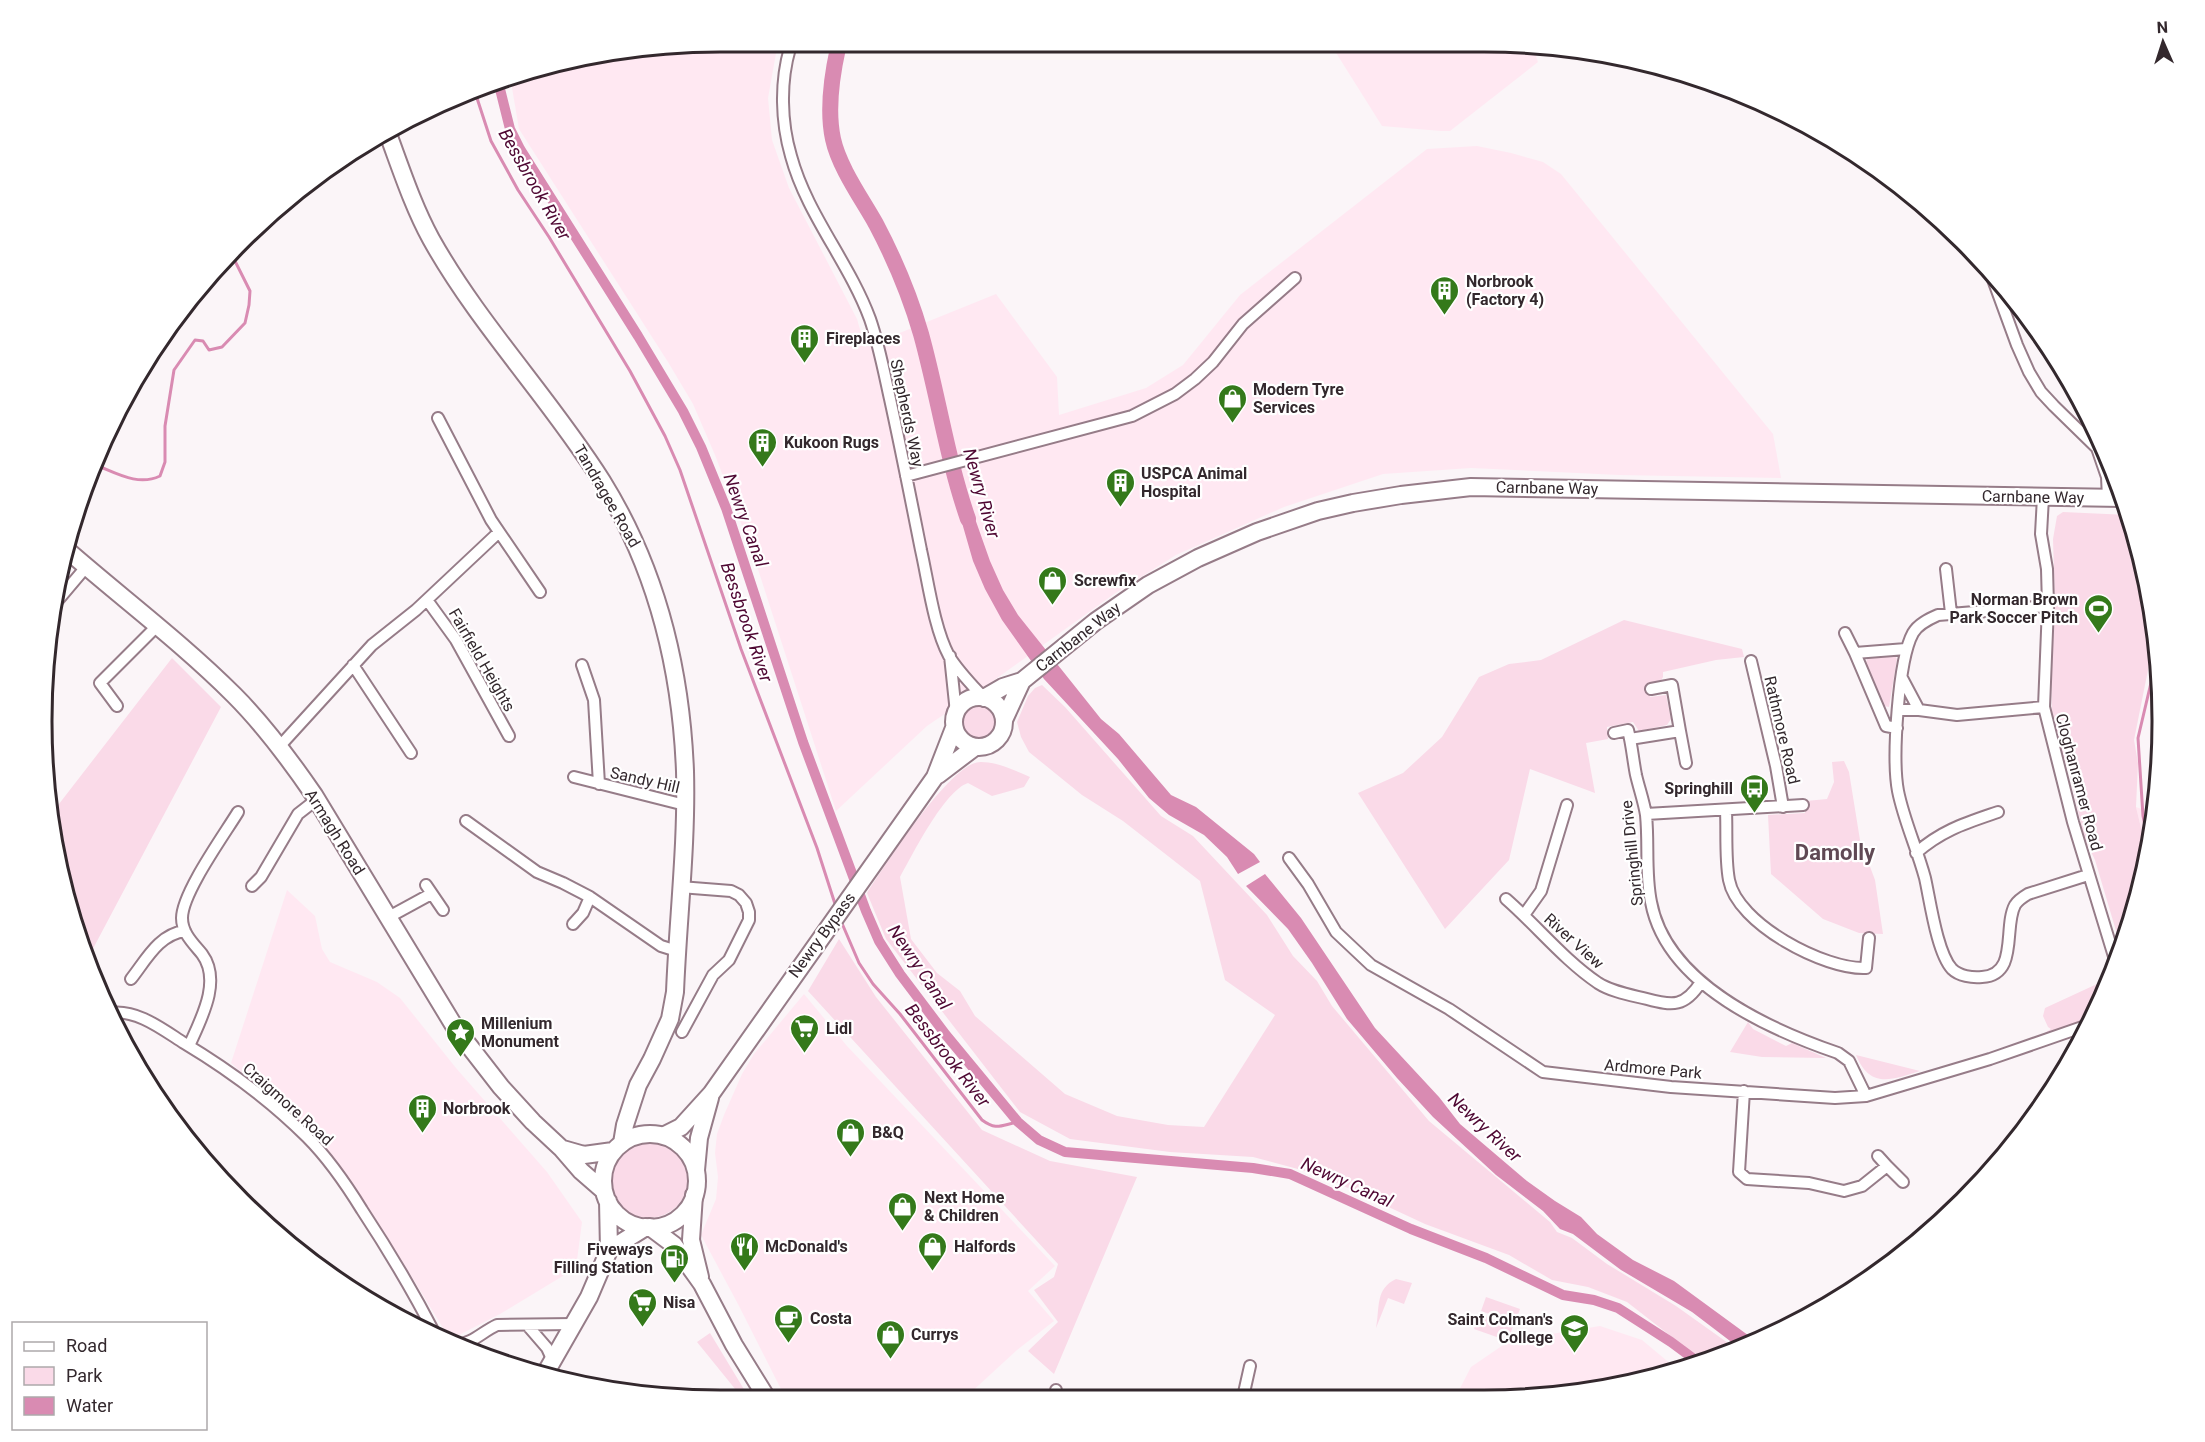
<svg xmlns="http://www.w3.org/2000/svg" width="2205" height="1442" font-family="Roboto,sans-serif">
<style>
.built{fill:#ffe8f2}
.green{fill:#fadae8}
.water{fill:#d98bb2}
.lines{fill:none;stroke-linecap:round;stroke-linejoin:round}
.stream{stroke:#d98bb2;stroke-width:3}
.canal{stroke:#d98bb2;stroke-width:10}
.river{stroke:#d98bb2;stroke-width:16}
.minor-casing{stroke:#967c88;stroke-width:14}
.primary-casing{stroke:#967c88;stroke-width:20}
.trunk-casing{stroke:#967c88;stroke-width:20}
.minor{stroke:#fff;stroke-width:10}
.primary{stroke:#fff;stroke-width:16}
.trunk{stroke:#fff;stroke-width:16}
.labels{text-anchor:middle;dominant-baseline:central;stroke-width:4.5;stroke-linejoin:round;paint-order:stroke}
.poi-label{font-size:16px;font-weight:bold;fill:#33282d;stroke:#fff;text-anchor:start}
.street-label{font-size:16px;fill:#33282d;stroke:#fff}
.water-label{font-size:18px;font-style:italic;fill:#4f0833;stroke:#fff}
.district-label{font-size:22px;font-weight:bold;fill:#604954;stroke:#fff}
.rim{fill:none;stroke:#33282d;stroke-width:3}
</style>
<rect width="100%" height="100%" fill="#fbf5f8"/>
<path class="built" d="M632,48H777L768,98L772,140L789,188L857,319L865,347L996,294L1057,377L1059,415L1146,388L1183,365L1240,295L1427,149L1477,146L1511,153L1543,162L1561,174L1773,434L1781,478L1619,475L1471,468L1383,474L1284,507L1176,555L1114,594L993,681L927,726L836,811L755,560L715,455L693,404L668,362L519,129L510,76Z
M1333,48H1533L1538,62L1450,131H1441L1382,126Z
M2136,807L2156,814L2147,853L2145,845Z
M287,890L315,916L322,949L330,962L377,982L400,998L456,1068L547,1172L582,1222L576,1268L500,1314L455,1337L448,1336L381,1227L342,1169L297,1121L231,1063Z
M804,994L847,1046L1055,1266L1028,1291L1054,1321L1017,1350L967,1396L784,1395L739,1306L701,1235L716,1199L718,1177L715,1153L717,1134L724,1115L742,1074L754,1054Z
M1600,1326L1642,1340L1678,1370L1659,1377L1528,1399L1455,1398L1471,1367L1509,1341Z"/>
<path class="green" d="M2063,512L2128,515L2140,546L2155,635L2134,740L2138,763L2136,807L2147,853L2127,940L2122,951L2095,860L2084,837L2068,767L2059,753L2052,717L2051,678L2055,604L2053,539L2057,516Z
M1624,620L1742,649L1744,657L1716,660L1663,672V677L1660,682L1648,684L1650,697L1666,695L1671,719L1667,725L1639,731L1633,722L1607,727L1608,739L1586,743L1595,793L1530,769L1509,860L1445,929L1358,793L1403,773L1442,737L1479,677L1509,664L1541,660Z
M1883,655H1894L1897,659L1889,707L1884,706L1866,662L1868,657Z
M172,658L221,707L87,960L55,854L52,813Z
M1042,685L1065,707L1161,816L1193,836L1267,915L1293,956L1317,981L1332,1006L1429,1121L1550,1222L1557,1232L1572,1238L1607,1264L1676,1306L1735,1348L1706,1360L1686,1348L1627,1302L1588,1287L1552,1280L1509,1255L1425,1224L1320,1175L1253,1157L1170,1152L1070,1139L1020,1112L886,939L867,893C884,867 951,761 981,762C998,762 1016,771 1030,777L1024,787L992,796L968,783C944,791 913,854 900,877L911,939L937,973L960,991L975,1016L1065,1094L1117,1116L1168,1125L1204,1127L1275,1015L1225,980L1200,881L1123,821L1082,795L1029,752L1021,737L1017,722L1028,696L1035,688Z
M961 721a17 17 0 1 1 34 0a17 17 0 1 1-34 0Z
M1844,761L1849,772L1860,840L1875,880L1883,934L1859,933L1823,919L1771,874L1768,815L1805,813L1806,801L1827,799L1834,782L1832,762Z
M839,939L876,997L982,1130L1050,1161L1137,1177L1054,1374L1028,1351L1058,1322L1034,1290L1054,1277L1058,1264L808,991Z
M2110,978L2092,1016L2043,1037L2041,1035L2051,1029L2048,1027L2043,1016L2045,1008Z
M1748,1022L1753,1029L1786,1046L1792,1043L1826,1058L1762,1057L1730,1052Z
M1856,1055L1920,1071C1891,1080 1870,1089 1856,1055Z
M610 1179a39 39 0 1 1 78 0a39 39 0 1 1-78 0Z
M1396,1279L1412,1283L1404,1304L1388,1298L1376,1328C1380,1307 1375,1289 1396,1279Z
M1486,1297L1520,1309L1515,1323L1481,1311Z
M1479,1314L1513,1326L1508,1341L1474,1329Z
M710,1333L745,1391L742,1395H740L697,1342Z"/>
<path class="water" d="M967,496L990,561L1003,590L1018,615L1101,719L1119,734L1171,795L1196,807L1254,854L1260,862L1238,874L1227,857L1204,835L1169,815L1149,798L1118,759L1044,679L1002,620L985,589L973,561L956,502Z
M1265,874L1301,918L1375,1028L1439,1097L1460,1124L1527,1181L1555,1201L1581,1217L1597,1234L1633,1260L1674,1281L1756,1341L1738,1347L1692,1312L1621,1270L1573,1234L1560,1229L1543,1211L1496,1175L1433,1117L1397,1078L1347,1019L1312,963L1288,929L1246,886Z"/>
<g class="lines">
<path class="stream" d="M475,92L491,141L518,190L549,237L630,371L665,436L680,470L741,649L817,848L836,907
M93,464C115,472 137,487 160,476L165,462V426L174,370L195,340L203,341L209,350L222,347L245,323L249,305L250,291L231,253
M2149,845L2143,816L2138,738L2158,653
M841,921L859,963L873,984L900,1014L982,1120C997,1131 1001,1125 1018,1122"/>
<path class="canal" d="M498,81L510,129L520,149L638,336L683,411L701,447L726,508L803,742L866,911L879,941L900,974L946,1035L1018,1122L1039,1140L1065,1152L1253,1168L1290,1174L1411,1229L1486,1258L1563,1295L1594,1300L1618,1308L1671,1342L1698,1362"/>
<path class="river" d="M838,48C832,75 827,111 833,139C839,167 862,199 876,224C894,258 910,296 921,334C938,395 947,459 968,519"/>
<defs>
<path id="minor" d="M790,48C780,82 781,122 791,156C807,215 849,262 870,319C879,345 884,372 890,399C901,449 911,500 921,550C928,581 934,628 949,656C958,671 972,685 984,698
M1991,274L2017,345L2029,372L2041,392L2054,406L2097,448L2107,477L2108,498
M438,418L491,520L540,592
M906,476L1132,416L1175,394L1195,379L1213,362L1243,324L1295,278
M2043,497L2041,534L2047,569L2048,606L2044,707L2073,822L2116,963
M1946,569L1951,613
M427,600L456,640L509,736
M53,606L86,567
M2048,606L1938,615C1929,619 1918,624 1913,633C1898,660 1892,759 1898,791C1904,821 1917,848 1925,878C1930,900 1937,953 1952,969C1959,976 1972,978 1982,977C2019,975 2003,927 2015,905C2018,900 2023,897 2028,894L2088,875
M1845,633L1855,653
M950,656L956,713
M1751,661L1776,766L1783,807
M353,665L411,753
M582,665L594,700L599,784
M1902,678L1919,710
M117,706L100,683L156,627
M1899,710H1919L1957,715L2044,707
M1897,728L1886,726L1855,653L1906,649
M1680,731L1686,763
M1614,733L1628,730C1632,745 1633,760 1636,775C1639,788 1644,802 1646,815C1649,844 1645,873 1651,902C1666,983 1768,1029 1838,1053L1849,1061L1866,1096
M1630,739L1680,731L1672,685L1651,689
M279,747L372,645L416,610L499,532
M574,777L685,805
M1726,811C1727,832 1725,859 1729,880C1737,924 1825,970 1866,968L1869,938
M1646,814L1803,805
M466,821L537,872L563,883L590,897L661,946L677,951
M1916,853C1942,830 1966,823 1998,812
M1289,858L1308,884L1336,932L1371,965L1449,1009L1543,1072L1671,1087L1835,1098L1866,1096L1990,1059L2088,1025
M426,885L443,910
M252,886L261,877L298,814L316,800
M680,887L731,891L739,895L746,903L749,912V920L729,960L713,975L682,1032
M1506,899C1537,926 1564,960 1598,983C1612,992 1631,995 1647,999C1673,1006 1685,1007 1701,982
M1524,915L1541,891L1567,805
M387,918L431,894
M573,924L583,913L590,897
M131,979C146,960 159,934 185,931
M110,1013C137,1009 162,1029 184,1043C229,1070 270,1100 307,1137C329,1159 346,1184 362,1210C389,1251 414,1293 436,1336
M189,1046C201,1019 222,981 202,954C193,943 182,933 182,918C182,893 224,835 238,812
M1744,1091L1739,1172L1747,1179L1809,1183L1844,1191L1862,1186L1887,1166L1903,1182
M1878,1156L1887,1166
M528,1326L547,1348L553,1361
M457,1345C473,1343 482,1332 497,1325L575,1324
M1056,1396V1390
M1243,1397L1250,1366"/>
<path id="primary" d="M694,1195L691,1240L700,1277
M650,1227L674,1245L702,1284L734,1345L765,1395"/>
<path id="trunk" d="M388,134C401,169 413,206 431,239C479,325 549,397 602,481C656,568 681,669 685,771C687,844 678,918 675,992L670,1019L652,1059L638,1085L625,1125L622,1143
M67,550C122,598 182,643 234,695C264,725 290,760 314,795L456,1029L501,1087L533,1122L562,1149L581,1171L604,1191
M954 722a25 25 0 1 1 50 0a25 25 0 1 1-50 0Z
M984,698L1003,687L1022,681L1096,621L1148,585L1198,558L1257,532L1318,511L1353,503L1401,495L1471,487L2122,498
M1004,720L1022,681
M938,775L975,747
M603 1181a47 47 0 1 1 94 0a47 47 0 1 1-94 0Z
M663,1136L681,1127L711,1094L935,777L954,728
M563,1149L584,1155L613,1151
M696,1170L699,1138L710,1098
M609,1250L646,1227
M545,1374L589,1297L609,1250L608,1201"/>
</defs>
<use href="#minor" class="minor-casing"/>
<use href="#primary" class="primary-casing"/>
<use href="#trunk" class="trunk-casing"/>
<use href="#minor" class="minor"/>
<use href="#primary" class="primary"/>
<use href="#trunk" class="trunk"/>
</g>
<defs>
<symbol id="building-pin" viewBox="-11 -11 22 30"><path d="M0 17L-7.5 6A9.5 9.5 0 1 1 7.5 6Z" fill="#34791a" stroke="#fff"/><path d="M-4-6H4V6H1V3H-1V6H-4ZM-2.5-4.3h1.7v1.8h-1.7ZM.8-4.3h1.7v1.8H.8ZM-2.5-1h1.7V.8h-1.7ZM.8-1h1.7V.8H.8Z" fill="#fff"/></symbol>
<symbol id="shop-pin" viewBox="-11 -11 22 30"><path d="M0 17L-7.5 6A9.5 9.5 0 1 1 7.5 6Z" fill="#34791a" stroke="#fff"/><path d="M-5-2.5h2.3a2.7 3.5 0 0 1 5.4 0H5L5.5 6h-11ZM-1.5-2.5h3a1.5 2.3 0 0 0-3 0Z" fill="#fff"/></symbol>
<symbol id="stadium-pin" viewBox="-11 -11 22 30"><path d="M0 17L-7.5 6A9.5 9.5 0 1 1 7.5 6Z" fill="#34791a" stroke="#fff"/><path d="M0-5a6.5 5 0 1 0 0 10a6.5 5 0 1 0 0-10ZM-3.5-1.8h7v3.6h-7Z" fill="#fff"/></symbol>
<symbol id="bus-pin" viewBox="-11 -11 22 30"><path d="M0 17L-7.5 6A9.5 9.5 0 1 1 7.5 6Z" fill="#34791a" stroke="#fff"/><path d="M-5-6H5V4H4V6H2V4H-2V6H-4V4H-5ZM-3.5-4V0h7V-4ZM-3.5 1.2v1.5H-2V1.2ZM2 1.2v1.5H3.5V1.2Z" fill="#fff"/></symbol>
<symbol id="supermarket-pin" viewBox="-11 -11 22 30"><path d="M0 17L-7.5 6A9.5 9.5 0 1 1 7.5 6Z" fill="#34791a" stroke="#fff"/><path d="M-6-5.5h2.5l.6 2H6L4.5 2H-2.5L-4.4-4H-6ZM-1.5 3.2a1.3 1.3 0 1 0 .1 0ZM3 3.2a1.3 1.3 0 1 0 .1 0Z" fill="#fff"/></symbol>
<symbol id="sight-pin" viewBox="-11 -11 22 30"><path d="M0 17L-7.5 6A9.5 9.5 0 1 1 7.5 6Z" fill="#34791a" stroke="#fff"/><path d="M0-6L1.8-2.2L6-1.7L2.9 1.2L3.7 5.4L0 3.3L-3.7 5.4L-2.9 1.2L-6-1.7L-1.8-2.2Z" fill="#fff"/></symbol>
<symbol id="restaurant-pin" viewBox="-11 -11 22 30"><path d="M0 17L-7.5 6A9.5 9.5 0 1 1 7.5 6Z" fill="#34791a" stroke="#fff"/><path d="M-5-6h1v4h1v-4h1v4h1v-4h1v5L-1.5 .5V6h-2V.5L-5-1ZM5-6V6H3V1.5H1.5Q1.5-4 5-6Z" fill="#fff"/></symbol>
<symbol id="fuel-pin" viewBox="-11 -11 22 30"><path d="M0 17L-7.5 6A9.5 9.5 0 1 1 7.5 6Z" fill="#34791a" stroke="#fff"/><path d="M-5.5-6h7V0h2V4h1.3V-2.5L3-4.5l.8-.8L6-3V5H2.5V1h-1V6h-7ZM-4.2-4.7v3.2H.2V-4.7Z" fill="#fff"/></symbol>
<symbol id="cafe-pin" viewBox="-11 -11 22 30"><path d="M0 17L-7.5 6A9.5 9.5 0 1 1 7.5 6Z" fill="#34791a" stroke="#fff"/><path d="M-5.5-4.5H6V0H3Q3 3.5 0 3.5H-2.5Q-5.5 3.5-5.5 0ZM3-3.2v2h1.7v-2ZM-6 4.5H4V6H-6Z" fill="#fff"/></symbol>
<symbol id="school-pin" viewBox="-11 -11 22 30"><path d="M0 17L-7.5 6A9.5 9.5 0 1 1 7.5 6Z" fill="#34791a" stroke="#fff"/><path d="M0-5L7-2L0 1L-7-2ZM-4 1L0 2.5L4 1V4Q0 6-4 4Z" fill="#fff"/></symbol>
</defs>
<g fill-rule="evenodd">
<use href="#building-pin" x="1428" y="274" width="33" height="45"/>
<use href="#building-pin" x="788" y="322" width="33" height="45"/>
<use href="#shop-pin" x="1216" y="382" width="33" height="45"/>
<use href="#building-pin" x="746" y="426" width="33" height="45"/>
<use href="#building-pin" x="1104" y="466" width="33" height="45"/>
<use href="#shop-pin" x="1036" y="564" width="33" height="45"/>
<use href="#stadium-pin" x="2082" y="592" width="33" height="45"/>
<use href="#bus-pin" x="1738" y="772" width="33" height="45"/>
<use href="#supermarket-pin" x="788" y="1012" width="33" height="45"/>
<use href="#sight-pin" x="444" y="1016" width="33" height="45"/>
<use href="#building-pin" x="406" y="1092" width="33" height="45"/>
<use href="#shop-pin" x="834" y="1116" width="33" height="45"/>
<use href="#shop-pin" x="886" y="1190" width="33" height="45"/>
<use href="#restaurant-pin" x="728" y="1230" width="33" height="45"/>
<use href="#shop-pin" x="916" y="1230" width="33" height="45"/>
<use href="#fuel-pin" x="658" y="1242" width="33" height="45"/>
<use href="#supermarket-pin" x="626" y="1286" width="33" height="45"/>
<use href="#cafe-pin" x="772" y="1302" width="33" height="45"/>
<use href="#school-pin" x="1558" y="1312" width="33" height="45"/>
<use href="#shop-pin" x="874" y="1318" width="33" height="45"/>
</g>
<g class="labels">
<g class="poi-label">
<text x="1466" y="281">Norbrook<tspan x="1466" dy="18">(Factory 4)</tspan></text>
<text x="826" y="338">Fireplaces</text>
<text x="1253" y="389">Modern Tyre<tspan x="1253" dy="18">Services</tspan></text>
<text x="784" y="442">Kukoon Rugs</text>
<text x="1141" y="473">USPCA Animal<tspan x="1141" dy="18">Hospital</tspan></text>
<text x="1074" y="580">Screwfix</text>
<text x="2078" y="599" text-anchor="end">Norman Brown<tspan x="2078" dy="18">Park Soccer Pitch</tspan></text>
<text x="1733" y="788" text-anchor="end">Springhill</text>
<text x="481" y="1023">Millenium<tspan x="481" dy="18">Monument</tspan></text>
<text x="826" y="1028">Lidl</text>
<text x="443" y="1108">Norbrook</text>
<text x="872" y="1132">B&amp;Q</text>
<text x="924" y="1197">Next Home<tspan x="924" dy="18">&amp; Children</tspan></text>
<text x="765" y="1246">McDonald's</text>
<text x="954" y="1246">Halfords</text>
<text x="653" y="1249" text-anchor="end">Fiveways<tspan x="653" dy="18">Filling Station</tspan></text>
<text x="663" y="1302">Nisa</text>
<text x="810" y="1318">Costa</text>
<text x="1553" y="1319" text-anchor="end">Saint Colman's<tspan x="1553" dy="18">College</tspan></text>
<text x="911" y="1334">Currys</text>
</g>
<g class="street-label">
<text transform="translate(907 413) rotate(78)">Shepherds Way</text>
<text transform="translate(1547 488) rotate(1)">Carnbane Way</text>
<text transform="translate(607 496) rotate(60)">Tandragee Road</text>
<text transform="translate(2033 497) rotate(1)">Carnbane Way</text>
<text transform="translate(1078 637) rotate(-38)">Carnbane Way</text>
<text transform="translate(482 660) rotate(60)">Fairfield Heights</text>
<text transform="translate(1782 730) rotate(77)">Rathmore Road</text>
<text transform="translate(645 780) rotate(13)">Sandy Hill</text>
<text transform="translate(2079 782) rotate(75)">Cloghanramer Road</text>
<text transform="translate(335 832) rotate(58)">Armagh Road</text>
<text transform="translate(1632 853) rotate(-96)">Springhill Drive</text>
<text transform="translate(822 935) rotate(-54)">Newry Bypass</text>
<text transform="translate(1574 941) rotate(42)">River View</text>
<text transform="translate(1653 1069) rotate(5)">Ardmore Park</text>
<text transform="translate(288 1104) rotate(42)">Craigmore Road</text>
</g>
<g class="water-label">
<text transform="translate(535 184) rotate(60)">Bessbrook River</text>
<text transform="translate(982 493) rotate(74)">Newry River</text>
<text transform="translate(746 520) rotate(70)">Newry Canal</text>
<text transform="translate(747 622) rotate(71)">Bessbrook River</text>
<text transform="translate(920 967) rotate(56)">Newry Canal</text>
<text transform="translate(948 1055) rotate(52)">Bessbrook River</text>
<text transform="translate(1485 1127) rotate(43)">Newry River</text>
<text transform="translate(1347 1182) rotate(24)">Newry Canal</text>
</g>
<g class="district-label">
<text x="1835" y="852">Damolly</text>
</g>
</g>
<path d="M0 0H2205V1442H0ZM720 52H1484A668 668 0 0 1 2152 720V722A668 668 0 0 1 1484 1390H720A668 668 0 0 1 52 722V720A668 668 0 0 1 720 52Z" fill="#fff" fill-rule="evenodd"/>
<path class="rim" d="M720 52H1484A668 668 0 0 1 2152 720V722A668 668 0 0 1 1484 1390H720A668 668 0 0 1 52 722V720A668 668 0 0 1 720 52Z"/>
<rect x="12" y="1322" width="195" height="108" fill="#ffffff" stroke="#ada9ab" stroke-width="1.5"/>
<rect x="24" y="1342" width="30" height="9" fill="#ffffff" stroke="#ada9ab" stroke-width="1.5"/>
<text x="66" y="1352" font-size="18" fill="#33282d">Road</text>
<rect x="24" y="1367" width="30" height="18" fill="#fadae8" stroke="#ada9ab" stroke-width="1.5"/>
<text x="66" y="1382" font-size="18" fill="#33282d">Park</text>
<rect x="24" y="1397" width="30" height="18" fill="#d98bb2" stroke="#ada9ab" stroke-width="1.5"/>
<text x="66" y="1412" font-size="18" fill="#33282d">Water</text>
<g transform="translate(2163 42) rotate(357)" stroke="#ffffff" stroke-width="4.5" paint-order="stroke">
<path d="M0-4.5L10 22L0 15L-10 22Z" fill="#33282d"/>
<text y="-9" font-size="16" font-weight="bold" text-anchor="middle" fill="#33282d">N</text>
</g>
</svg>
